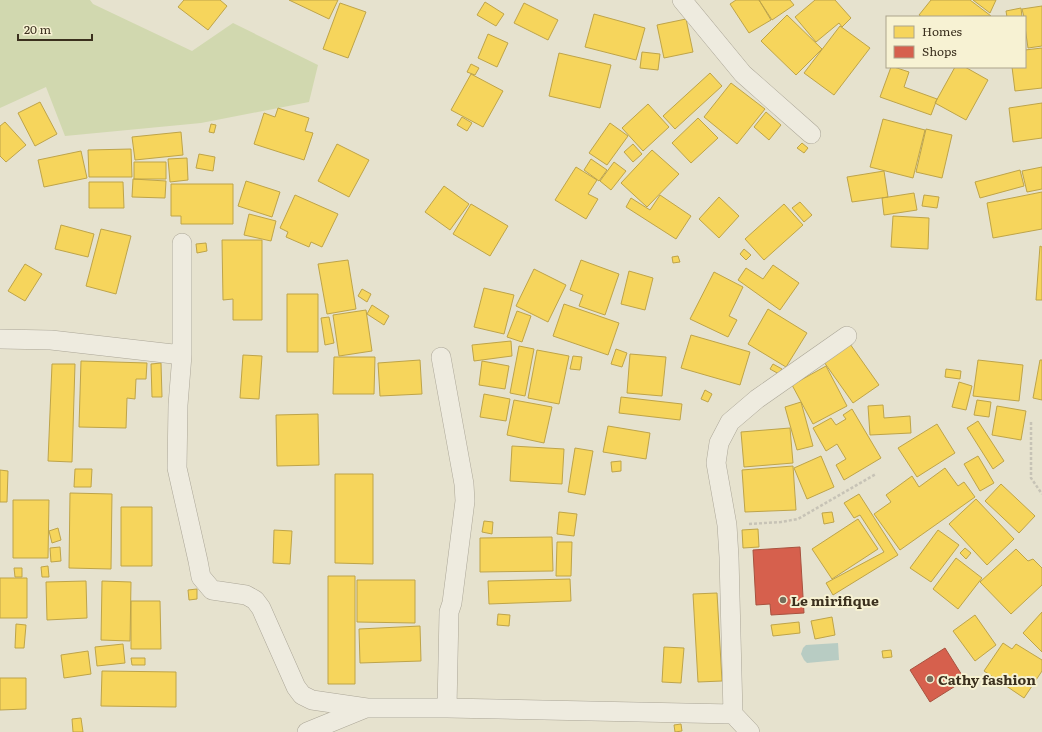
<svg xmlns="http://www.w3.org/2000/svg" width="1042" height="732" font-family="Literata,serif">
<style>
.green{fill:#d1d8af}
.water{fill:#b8ccc3}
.homes{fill:#f6d55c;stroke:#bea449}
.shops{fill:#d6604d;stroke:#a8523f}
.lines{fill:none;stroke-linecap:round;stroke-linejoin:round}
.minor-casing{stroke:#aba697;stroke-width:20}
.path{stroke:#c7c3b6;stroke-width:2.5;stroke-dasharray:3 2;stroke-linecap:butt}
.minor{stroke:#eeebdf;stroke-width:19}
.poi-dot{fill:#776e5c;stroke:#f7f2d3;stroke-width:1.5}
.labels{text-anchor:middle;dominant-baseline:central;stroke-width:4;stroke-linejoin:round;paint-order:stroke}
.poi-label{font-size:14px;font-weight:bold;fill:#3b301e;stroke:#f7f2d3;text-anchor:start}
</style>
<rect width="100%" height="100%" fill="#e6e2ce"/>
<path class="green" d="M0,0H90L93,4L192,51L233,23L318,65L309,102L201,123L65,136L46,87L0,108Z"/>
<path class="water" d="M838,643L839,660L807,663L804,660L801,654L803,648L806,645Z"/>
<path class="homes" d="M184,0H220L227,6L208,30L178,7Z
M289,0H338L329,19Z
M736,0H759L771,20L749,33L730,4Z
M759,0H790L794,5L772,20Z
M815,0H835L851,18L842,27L839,23L816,42L795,17Z
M931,0H970L991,16L922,17L919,15Z
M973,0H996L990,13Z
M485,2L504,14L496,26L477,15Z
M340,3L366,12L348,58L323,49Z
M524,3L558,20L548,40L514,23Z
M1042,6V46L1028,48L1025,27V17H1024L1022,9Z
M1021,8L1022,17H1007L1006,11Z
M594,14L645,28L636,60L585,47Z
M787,15L822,49L796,75L761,41Z
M686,19L693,52L664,58L657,25Z
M840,26L870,48L834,95L804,73Z
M488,34L508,43L497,67L478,58Z
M1042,48V88L1015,91L1012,67H1025V50Z
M642,52L660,54L658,70L640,68Z
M559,53L611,65L600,108L549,96Z
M471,64L479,68L475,75L467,72Z
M891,67H894L909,72L904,87L937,99L931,115L880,97Z
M955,67H965L988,80L966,120L935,103Z
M710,73L722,86L675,129L663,116Z
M471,74L503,91L483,127L451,110Z
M731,83L765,109L737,144L704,117Z
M40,102L57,134L35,146L18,113Z
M1042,103V138L1013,142L1009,108Z
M648,104L669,127L643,151L622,128Z
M278,108L309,118L305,131L313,133L304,160L254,144L264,113L275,117Z
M766,112L781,125L769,140L754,127Z
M462,117L472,123L467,131L457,125Z
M698,118L718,138L691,163L672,143Z
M883,119L925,130L913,178L870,167Z
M5,122L26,145L6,162L0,156V126Z
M610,123L628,136L607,165L589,153Z
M211,124L216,125L214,133L209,132Z
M926,129L952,135L942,178L916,172Z
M181,132L183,155L135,160L132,137Z
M802,143L808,148L804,153L797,148Z
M337,144L369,160L349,197L318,181Z
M633,144L642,154L633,162L624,152Z
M131,149L132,177H89L88,150Z
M652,150L679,174L647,207L621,183Z
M81,151L87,178L44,187L38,160Z
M199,154L215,157L213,171L196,168Z
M187,158L188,180L170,182L168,159Z
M591,159L607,170L599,181L584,170Z
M134,162H166V179H134Z
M614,162L626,171L611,190L600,181Z
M576,167L597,180L588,194L598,199L586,219L555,200Z
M1042,167V189L1027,192L1022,171Z
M1020,170L1024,186L980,198L975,182Z
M884,171L888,197L852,202L847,177Z
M133,179L166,181L165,198L132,197Z
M246,181L280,192L272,217L238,206Z
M89,182H123L124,208H89Z
M171,184H233V224H181V216H171Z
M444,186L469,204L450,230L425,212Z
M1042,192V229L993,238L987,203Z
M914,193L917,210L884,215L882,198Z
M295,195L338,214L322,247L311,242L309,247L286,237L288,232L280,228Z
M660,195L691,216L676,239L626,207L631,198L650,210Z
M924,195L939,197L937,208L922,206Z
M719,197L739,216L719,238L699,219Z
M800,202L812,215L804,222L792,208Z
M471,204L508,226L490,256L453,234Z
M784,204L803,225L764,260L745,239Z
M249,214L276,221L271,241L244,235Z
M893,216L929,218L928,249L891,247Z
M61,225L94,234L88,257L55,249Z
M101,229L131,236L116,294L86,286Z
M222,240H262V320H233V299L223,300Z
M206,243L207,251L197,253L196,244Z
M1040,246L1042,247V300H1036Z
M744,249L751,255L746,260L740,254Z
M678,256L680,262L673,263L672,257Z
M348,260L356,309L327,314L318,264Z
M581,260L619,274L605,315L579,306L583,295L570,290Z
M25,264L42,274L25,301L8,291Z
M773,265L799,283L780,310L738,280L746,268L763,279Z
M534,269L566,285L548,322L516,306Z
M629,271L653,278L645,310L621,304Z
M714,272L743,287L729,316L737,320L728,337L690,319Z
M484,288L514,295L504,334L474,327Z
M362,289L371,294L367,302L358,296Z
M287,294H318V352H287Z
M564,304L619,323L608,355L553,336Z
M372,305L389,316L384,325L367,314Z
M768,309L807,333L786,367L748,344Z
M366,310L372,351L339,356L333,315Z
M517,311L531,316L522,342L507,337Z
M329,317L334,343L325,345L321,318Z
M691,335L750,352L740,385L681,368Z
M511,341L512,356L474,361L472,345Z
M850,344L879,385L853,403L824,362Z
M519,346L534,349L525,396L510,393Z
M616,349L627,353L622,367L611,364Z
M537,350L569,356L559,404L528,398Z
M630,354L666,357L662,396L627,393Z
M243,355L262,356L259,399L240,398Z
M573,356L582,357L580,370L570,369Z
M334,357H375L374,394H333Z
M420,360L422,394L380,396L378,363Z
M978,360L1023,365L1019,401L973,396Z
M1040,360H1042V400L1033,398Z
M81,361L147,363L146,379H136L135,399L127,398L126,428L79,427Z
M482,361L509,366L505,389L479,385Z
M161,363L162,397H152L151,364Z
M52,364H75L72,462L48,461Z
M773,364L782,369L779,374L770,369Z
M826,366L847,406L813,424L792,385Z
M946,369L961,371L960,379L945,377Z
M959,382L972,386L966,410L952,407Z
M705,390L712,394L708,402L701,399Z
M484,394L510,399L506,421L480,417Z
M621,397L682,404L680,420L619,413Z
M514,400L552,407L544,443L507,435Z
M977,400L991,402L989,417L974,415Z
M801,402L813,446L797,450L785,407Z
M883,405L884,418L910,416L911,433L870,435L868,406Z
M997,406L1026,411L1021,440L992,435Z
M852,409L881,458L844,480L836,465L846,459L837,444L826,451L813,428L831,418L836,425L846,419L843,415Z
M318,414L319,465L277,466L276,415Z
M978,421L1004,461L993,469L967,428Z
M937,424L955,453L917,477L898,448Z
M608,426L650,433L646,459L603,452Z
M790,428L793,463L744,467L741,432Z
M512,446L564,449L562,484L510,481Z
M575,448L593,451L585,495L568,492Z
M821,456L834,487L807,499L794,468Z
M978,456L994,483L980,491L964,464Z
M621,461V471L612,472L611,462Z
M793,466L796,510L745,512L742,470Z
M945,468L958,486L964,482L975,497L900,550L874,514L891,502L886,495L912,476L919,487Z
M75,469H92L91,487H74Z
M0,470L8,471L7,502H0Z
M335,474H373V564L335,563Z
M1001,484L1035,516L1019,533L985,501Z
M70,493L112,494L111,569L69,568Z
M859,494L898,555L833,595L826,583L884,552L860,515L854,518L844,503Z
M976,499L1014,539L987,565L949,524Z
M13,500H49L48,558H13Z
M121,507H152V566H121Z
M559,512L577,514L574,536L557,534Z
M832,512L834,522L824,524L822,513Z
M858,519L878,549L832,579L812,549Z
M484,521L493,522L492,534L482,532Z
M58,528L61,540L52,543L49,531Z
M758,529L759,547L743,548L742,530Z
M274,530L292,531L290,564L273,563Z
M938,530L959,545L931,582L910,568Z
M552,537L553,571L480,572V538Z
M557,542H572L571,576H556Z
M60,547L61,561L51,562L50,548Z
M965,548L971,553L966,559L960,553Z
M1016,549L1028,561L1033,559L1042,568V585L1011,614L980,582Z
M956,558L982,578L958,609L933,589Z
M48,566L49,577H42L41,567Z
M14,568H22V577H15Z
M328,576H355V684H328Z
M0,578H27V618H0Z
M570,579L571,601L489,604L488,581Z
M357,580H415V623L357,622Z
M86,581L87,618L47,620L46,582Z
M102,581L131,582L130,641L101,640Z
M197,589V599L189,600L188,590Z
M717,593L722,681L698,682L693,594Z
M131,601H160L161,649H131Z
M1042,612V652L1023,633Z
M498,614L510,615L509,626L497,625Z
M975,615L996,645L975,661L953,631Z
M832,617L835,635L815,639L811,621Z
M799,622L800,633L773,636L771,625Z
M16,624L26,625L24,648H15Z
M420,626L421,661L360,663L359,629Z
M1003,643L1012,649L1016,644L1042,660V671L1024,698L984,671Z
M123,644L125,663L97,666L95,647Z
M664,647L684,648L681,683L662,682Z
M891,650L892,657L883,658L882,651Z
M88,651L91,674L64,678L61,655Z
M131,658H145V665H132Z
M102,671L176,672V707L101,706Z
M0,678H26V709L0,710Z
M81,718L83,732H73L72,719Z
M681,724L682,731L675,732L674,725Z"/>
<path class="shops" d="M800,547L804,613L771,615L770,604L756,605L753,550Z
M945,648L965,680L930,702L910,670Z"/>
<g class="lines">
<defs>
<path id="minor" d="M682,0L743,74L811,134
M182,243V355L178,405L177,468L198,561L201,577L212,590L246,595L255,600L261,608L296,687L302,695L312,700L367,708H447L733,714L750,732
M0,339L51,340L182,355
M441,357L464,484L465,501L452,603L449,612L447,708
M733,714L729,557L727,525L716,463L719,443L730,422L757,399L847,336
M307,732L366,708"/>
</defs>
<use href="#minor" class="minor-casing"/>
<path class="path" d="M1031,422V478L1042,494
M749,524L781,522L798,519L876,474"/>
<use href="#minor" class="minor"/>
</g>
<g class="poi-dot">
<circle cx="783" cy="600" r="4"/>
<circle cx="930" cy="679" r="4"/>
</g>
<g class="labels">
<g class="poi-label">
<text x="791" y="600">Le mirifique</text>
<text x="938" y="679">Cathy fashion</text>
</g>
</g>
<rect x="886" y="16" width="140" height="52" fill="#f7f2d3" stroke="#aca48b"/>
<rect x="894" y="26" width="20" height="12" fill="#f6d55c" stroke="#aca48b"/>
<text x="922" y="36" font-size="12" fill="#3b301e">Homes</text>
<rect x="894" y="46" width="20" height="12" fill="#d6604d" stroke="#aca48b"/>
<text x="922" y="56" font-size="12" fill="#3b301e">Shops</text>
<path d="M18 34v6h74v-6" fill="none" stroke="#3b301e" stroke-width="2"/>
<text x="24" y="34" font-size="12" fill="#3b301e" stroke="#f7f2d3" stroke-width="3" paint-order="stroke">20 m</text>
</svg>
